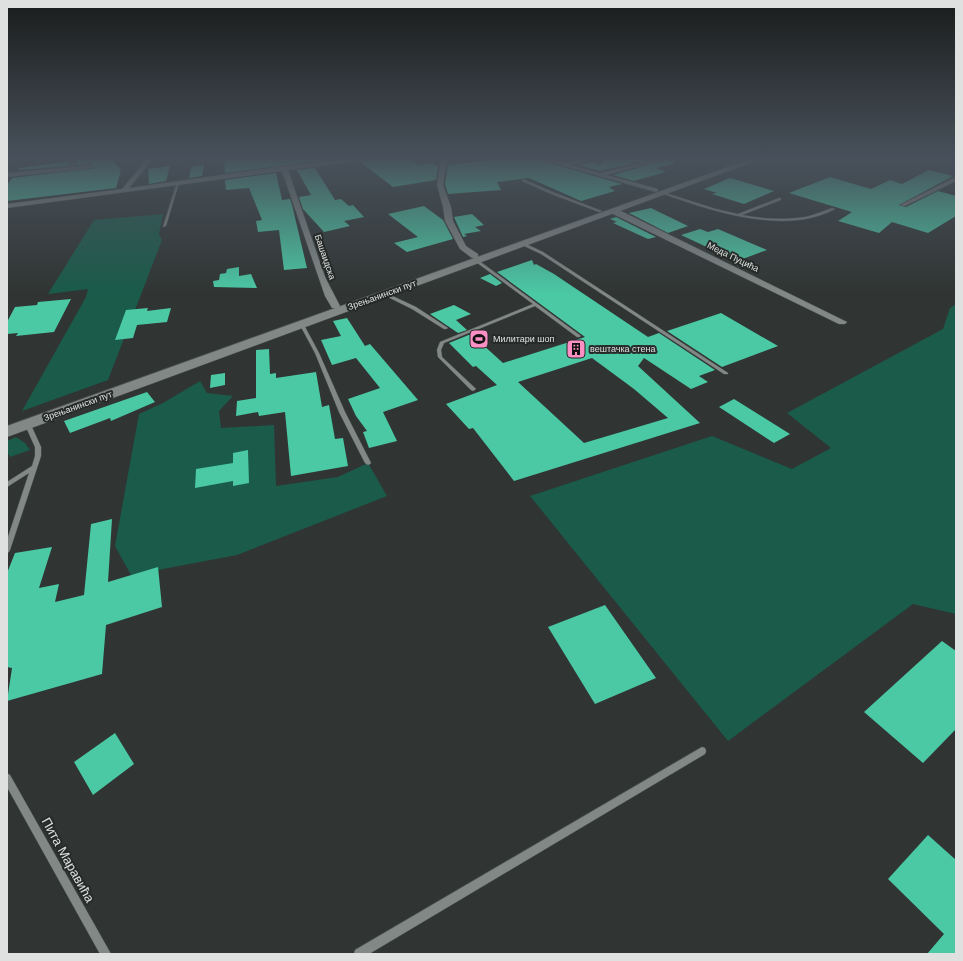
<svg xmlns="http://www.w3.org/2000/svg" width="963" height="961" font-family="Helvetica,sans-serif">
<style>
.green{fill:#1a5b4a}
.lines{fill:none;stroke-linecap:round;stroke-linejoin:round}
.stream{stroke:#012a1f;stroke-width:2.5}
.building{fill:#4bc8a4;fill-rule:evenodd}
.service-casing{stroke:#4f5352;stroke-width:1}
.minor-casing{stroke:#4f5352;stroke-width:1}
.secondary-casing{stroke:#4f5352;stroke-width:1}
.service{fill:#828885;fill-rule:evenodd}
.minor{fill:#828885;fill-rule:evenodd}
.secondary{fill:#828885;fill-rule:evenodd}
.labels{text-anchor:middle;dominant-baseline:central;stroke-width:4;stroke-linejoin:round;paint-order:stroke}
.far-street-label{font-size:9px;fill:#dee1e0;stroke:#262b29}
.far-poi-label{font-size:9px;fill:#dee1e0;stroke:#262b29;text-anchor:start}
.near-street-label{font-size:13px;fill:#dee1e0;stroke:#262b29}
</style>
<rect width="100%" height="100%" fill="#303533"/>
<path class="green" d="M163,214L159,234L162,240L108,380L22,411L86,297L88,289L48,294L94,220Z
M956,304V614L913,604L728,741L530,496L712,436L792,469L831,448L787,413L943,329L950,308Z
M200,381L207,393L233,396L219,411L221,428L274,425L276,486L338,477L368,463L387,496L237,555L131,575L115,546L139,414L163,403Z
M16,437L25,443L30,450L10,457L7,451V441Z"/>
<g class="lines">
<path class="stream" d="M112,166L122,159"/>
</g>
<path class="building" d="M77,159H111L121,170L116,188L7,201V185L12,178L95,168L91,164L75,165Z
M224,159H327V160L225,173Z
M373,159H411L418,165L433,163L438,166L436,180L393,187L359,161Z
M502,159H538L539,160L622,184L609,187L615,191L581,201L529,178L497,182L501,190L448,194L445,184L448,165Z
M603,159H652L600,171L577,165L592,162L602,165Z
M667,159H673L674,164L656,168L666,172L634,181L613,175Z
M71,161L69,166L18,170L19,168Z
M204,165L202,176L189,178L191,167Z
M170,166L166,181L149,184L148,169Z
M327,166L315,168L335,200L341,199L349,206L353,205L364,217L344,221L350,226L324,232L303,209L299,197L311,195L297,170L290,171Z
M929,170L953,176L899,205L906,207L938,191L956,196V216L928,233L892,222L879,233L838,221L852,212L789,193L830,177L871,189L890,180L902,184Z
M276,173L282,200L290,199L292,205L307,268L284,270L279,230L258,232L256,221L262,220L249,188L226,190L225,180Z
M730,178L774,191L744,204L712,194L717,193L704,189Z
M424,206L443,220L453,239L407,252L394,243L418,237L388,214Z
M651,208L655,210L688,226L668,233L629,213Z
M472,214L484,225L475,227L481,231L464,234L467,236L463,237L454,217Z
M616,217L656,237L648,239L613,223L617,222L610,219Z
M700,229L708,232L718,229L767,250L737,261L681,235Z
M532,260L534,265L536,264L554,274L648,337L659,333L715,370L699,376L708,382L691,389L644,358L638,366L700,423L514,481L473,428L469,429L446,404L497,385L476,366L473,367L449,343L471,334L503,363L585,337L497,272ZM592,358L634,389L668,418L584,443L518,382Z
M239,267V276L251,274L257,288L214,287L213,281L219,280L220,274L226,273L227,269Z
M490,274L502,283L496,286L480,278Z
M71,299L54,332L16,336L18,333L7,334V322L15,307L37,305L38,302Z
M454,305L471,314L456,320L467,330L458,333L430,314Z
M148,308L147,311L171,308L167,322L137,325L133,338L115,340L126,310Z
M721,313L778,346L722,367L667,331Z
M347,318L365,346L370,344L418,400L383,412L397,441L369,448L363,432L367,431L356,416L348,399L380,388L356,358L332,365L321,340L341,336L333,321Z
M269,349L270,374L276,373V378L316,372L322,407L329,405L335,439L343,438L348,466L291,476L285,412L259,416L258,412L236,416L237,401L256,398V350Z
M225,373V385L210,388L211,375Z
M147,392L155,402L111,421L110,418L70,433L64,421Z
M734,399L790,434L774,443L719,407Z
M248,450L249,483L233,486V481L195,488L196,469L233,463V453Z
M112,519L108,582L158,567L162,607L106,625L102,674L7,701L12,668L7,667V573L15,553L52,547L39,588L59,584L55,602L84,595L91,524Z
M605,605L656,678L595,704L548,627Z
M942,641L956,651V729L923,763L864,712Z
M115,733L134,764L93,795L74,762Z
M928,835L956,860V954H927L944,934L888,879Z"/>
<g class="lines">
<defs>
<path id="service" d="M73,159H75L72,169L71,170L70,169Z
M523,179L553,192L602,211L599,212L551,194L522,181Z
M177,182L179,183L166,226L163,227Z
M663,192L716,209L738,214L779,198H781V200L742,215C762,219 784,220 805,217C814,215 823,211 832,208L835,209C785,236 712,211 663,194Z
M522,243H524L543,252L728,373V374H724L541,254L522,245Z
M476,260H478L581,336L579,337H577L535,306L444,343L441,350L442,357L475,388L476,389L473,391L471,390L438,357L437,350L440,342L533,304L476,262Z
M384,293H386L416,307L448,328L446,329H444L412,309L384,295Z
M300,324H302L304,325L319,353L345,412L371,463L370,464L368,465L365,463L339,412L315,353L300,325Z
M28,423L31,425L41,447V456L10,550L9,552L7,553V540L29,473L7,487V482L32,466L35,456V447L25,425Z
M702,747L705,748L706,751L705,754L369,954H354L355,950Z
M7,773L10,775L111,954H100L7,787Z"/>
<path id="minor" d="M147,159H153L129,188L284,166L359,159L356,161L288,170L325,277L340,306L338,308H332L325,296L282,171L7,208V204L122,189Z
M441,159H447L443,185L451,207L453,221L466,246L478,254V258H472L460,249L445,221L443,207L437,185Z
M539,159H547L564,163L594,159L593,160L571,165L600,173L657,159H666L607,175L658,189V191L656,192Z
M91,165L94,167L93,168L7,177V173Z
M956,177V181L905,206L900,205Z
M611,209H617L847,322L845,324H839L611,213Z"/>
<path id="secondary" d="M750,159H761L7,437V426Z"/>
</defs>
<use href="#service" class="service-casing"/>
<use href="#minor" class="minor-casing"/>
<use href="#secondary" class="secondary-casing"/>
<use href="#service" class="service"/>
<use href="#minor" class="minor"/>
<use href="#secondary" class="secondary"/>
</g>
<linearGradient id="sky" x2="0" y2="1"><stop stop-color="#1a1d1c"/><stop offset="0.54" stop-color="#48515b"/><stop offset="1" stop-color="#48515b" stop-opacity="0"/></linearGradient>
<rect width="963" height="293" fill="url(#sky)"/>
<defs>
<symbol id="stadium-square" viewBox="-11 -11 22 22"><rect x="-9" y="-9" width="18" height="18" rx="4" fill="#fc8fc3" stroke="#262b29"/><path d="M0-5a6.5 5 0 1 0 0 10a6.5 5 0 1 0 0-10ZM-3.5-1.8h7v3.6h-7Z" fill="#111"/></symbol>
<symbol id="building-square" viewBox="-11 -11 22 22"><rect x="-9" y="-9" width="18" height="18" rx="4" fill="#fc8fc3" stroke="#262b29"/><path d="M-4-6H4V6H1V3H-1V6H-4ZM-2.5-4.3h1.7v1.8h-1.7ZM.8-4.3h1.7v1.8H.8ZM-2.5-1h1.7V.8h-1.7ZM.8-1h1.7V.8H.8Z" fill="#111"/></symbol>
</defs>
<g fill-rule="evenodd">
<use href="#stadium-square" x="468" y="328" width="22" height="22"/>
<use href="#building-square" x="565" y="338" width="22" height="22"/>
</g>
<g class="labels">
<g class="far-street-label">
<text transform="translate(325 257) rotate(71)">Башаидска</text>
<text transform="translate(733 257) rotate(26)">Меда Пуцића</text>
<text transform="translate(382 295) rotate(-20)">Зрењанински пут</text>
<text transform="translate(78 406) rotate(-20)">Зрењанински пут</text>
</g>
<g class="far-poi-label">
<text x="493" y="339">Милитари шоп</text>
<text x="590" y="349">вештачка стена</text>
</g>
<g class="near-street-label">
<text transform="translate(68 860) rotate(61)">Пита Маравића</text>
</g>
</g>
<rect width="963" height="961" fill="none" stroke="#dee1e0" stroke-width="16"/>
</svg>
